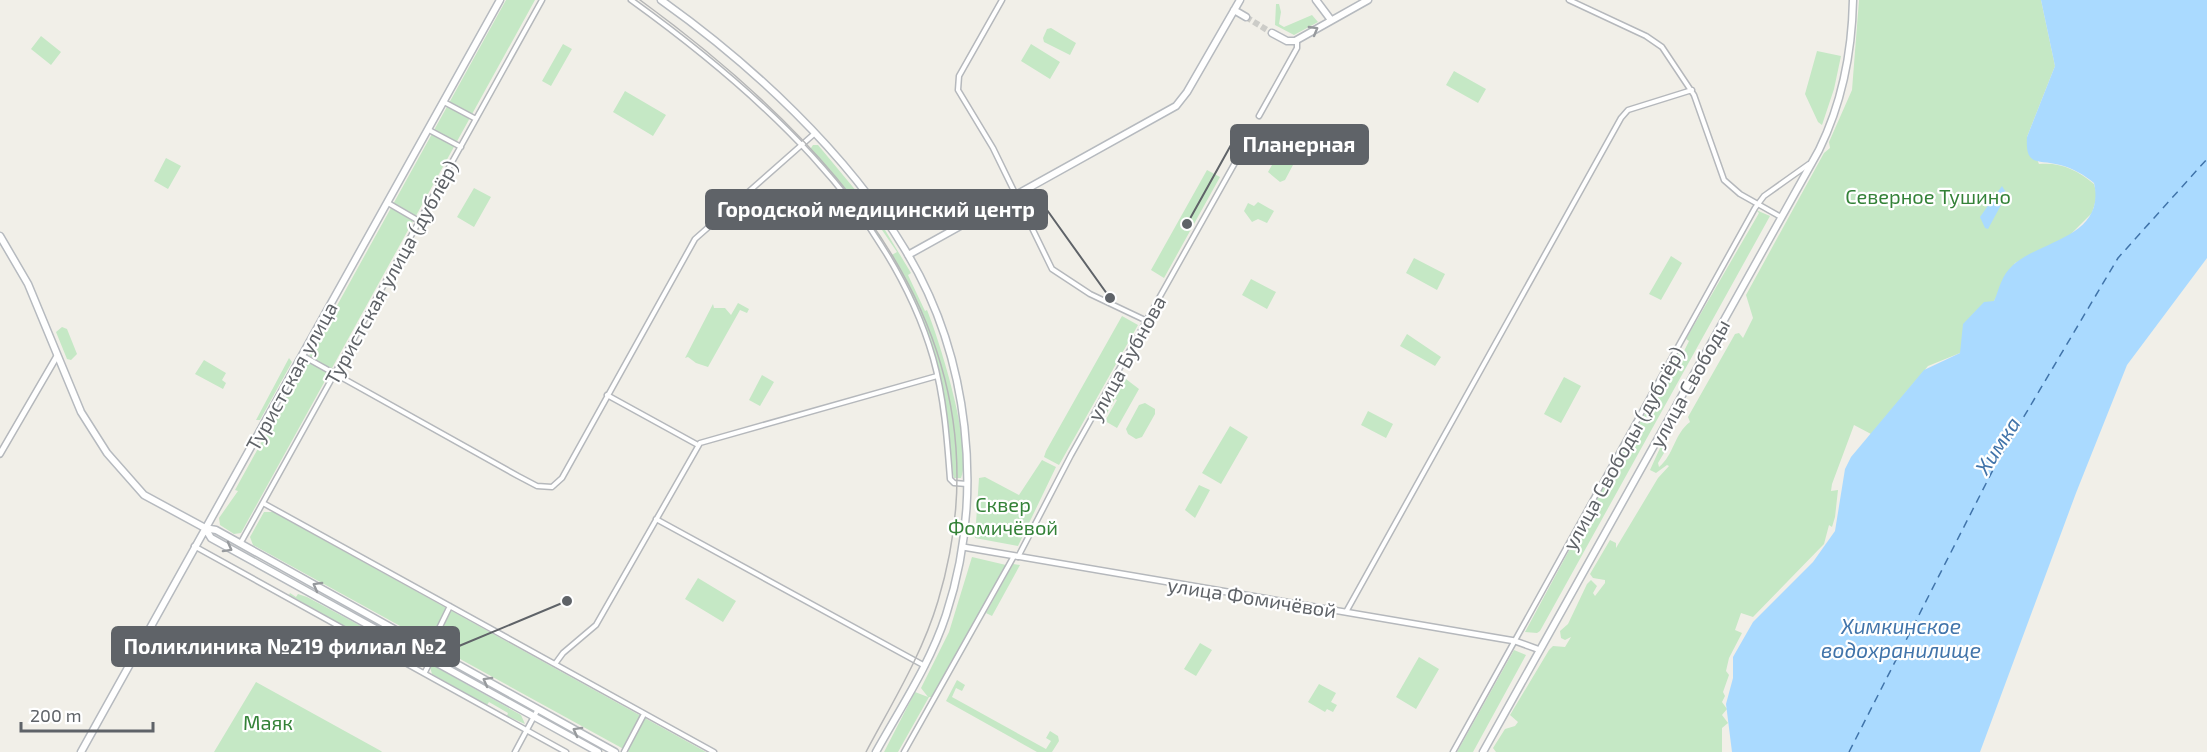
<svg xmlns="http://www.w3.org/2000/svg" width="2207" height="752" font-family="'Exo 2',sans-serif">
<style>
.green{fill:#c5e8c5}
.water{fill:#aadaff}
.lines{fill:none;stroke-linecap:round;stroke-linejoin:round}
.ferry{stroke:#4174aa;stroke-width:1.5;stroke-dasharray:8 6;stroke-linecap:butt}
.secondary-tunnel{stroke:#ccccc8;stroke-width:6;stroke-dasharray:6 3;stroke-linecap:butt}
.minor-casing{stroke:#b5b8bc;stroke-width:7}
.tertiary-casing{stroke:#b5b8bc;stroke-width:8}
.secondary-casing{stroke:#b6babf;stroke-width:9}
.minor{stroke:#fff;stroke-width:4}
.tertiary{stroke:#fff;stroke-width:5}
.secondary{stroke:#fff;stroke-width:6}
.tram{stroke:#b6b7b8;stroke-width:1.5}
.oneway{stroke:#979a9d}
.labels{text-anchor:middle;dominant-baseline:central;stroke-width:4.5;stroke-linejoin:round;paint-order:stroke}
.park-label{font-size:20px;fill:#348238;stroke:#fff}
.street-label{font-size:20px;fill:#5f6368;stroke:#fff}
.water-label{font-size:21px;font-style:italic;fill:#4174aa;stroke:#fff}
.leader{fill:none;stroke:#5f6368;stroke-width:2}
.callout-dot{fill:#5f6368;stroke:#fff;stroke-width:2}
.callout{fill:#5f6368;stroke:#5f6368;stroke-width:2}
.callout-label{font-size:21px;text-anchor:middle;font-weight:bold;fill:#fff}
</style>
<rect width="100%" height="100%" fill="#f1efe8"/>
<path class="green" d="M506,0H535L241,533L234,534L220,525L219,518L238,491L235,490Z
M1859,0H2041L2055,66L2027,137L2039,164C2061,162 2077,170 2094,184L2097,196L2092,213L2066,239L2015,263L1994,301L1960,353L1928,366L1871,434L1854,425L1832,484L1831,491L1838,490L1835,517L1832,527L1829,525L1824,544L1753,617L1741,613L1735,630L1742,633L1729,658L1726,671L1729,675L1723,692L1725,696L1722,702L1727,709L1722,715L1728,723L1722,728V752H1496L1493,748L1505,729L1515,726L1518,722L1510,715L1549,650L1553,646L1565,647L1571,637L1565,640L1561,638L1560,631L1568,624L1587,584L1591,580L1597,586L1593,593L1595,596L1605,583V580L1593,578L1590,574L1610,540L1616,543V548L1658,478L1669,466L1667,465L1656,473L1650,470L1660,448L1663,446L1667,448L1658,463L1659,467C1674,455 1674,434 1690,422L1688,417L1735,334L1739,333L1743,338L1753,318L1746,295L1824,153L1830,148L1829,142L1852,90Z
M1276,4H1279L1281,12L1279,24L1284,27L1312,15L1318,22L1294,35L1275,25Z
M1051,28L1076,43L1070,55L1044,42L1043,38L1047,29Z
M41,36L61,52L51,65L31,49Z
M563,44L572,49L551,86L542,81Z
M1031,44L1060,62L1050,79L1021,61Z
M1817,51L1841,56L1834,89L1822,125L1818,122L1805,94Z
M1454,71L1486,89L1478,103L1446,85Z
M625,91L666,115L653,136L613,112Z
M1289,140L1301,150L1285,180L1280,182L1268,172L1285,142Z
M813,145H818L867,204L865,206L878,225L874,228L882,238L880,239L809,151Z
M166,158L181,166L168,189L154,181Z
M1207,170L1220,177L1164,278L1151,270Z
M474,188L491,197L474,227L457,217Z
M1258,202L1274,211L1267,223L1258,219L1252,222L1244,211L1248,203L1254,206Z
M1756,210L1770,216L1540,631L1537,633L1525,632L1606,482L1609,484L1618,466L1616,464L1662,384L1661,382L1680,349L1684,351L1689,341L1686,339L1759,213Z
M882,225L911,273L908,275L925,311L927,310C940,342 973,447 961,478H954L953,474C950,451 950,427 945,404C936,351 915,303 890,256L897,252L880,227Z
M1671,256L1682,263L1661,300L1649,294Z
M1414,258L1445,274L1437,290L1406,273Z
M1251,279L1276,292L1267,309L1242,295Z
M738,303L749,309L747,313L740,310L708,367L696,363L688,357L685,358L713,304L714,308H725L731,315Z
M1122,316L1138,325L1059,465L1044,457L1046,451Z
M62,327L67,329L77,354L71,360L67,359L56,332Z
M1407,334L1441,357L1435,366L1400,346Z
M289,358L292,362L260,420H256Z
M204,360L226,373L222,380L226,383L223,389L195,374Z
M762,375L774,382L760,406L749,400Z
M1122,376L1139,389L1117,428L1105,421L1117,400L1115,399L1103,420L1099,417Z
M1564,377L1581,386L1561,423L1544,414Z
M1145,403L1155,409V414L1142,437L1136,439L1128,434L1126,429L1139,405Z
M1368,411L1393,424L1386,438L1361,425Z
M1230,426L1248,437L1221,484L1202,473Z
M1042,460L1056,467L1018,546L975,538L979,478L985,477L1019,495Z
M1199,485L1210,490L1195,518L1185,510Z
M264,512H273L706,752H629L253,545L250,537Z
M972,557L1006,565L953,661L955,667L943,678L944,682L934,697H929L898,752H884L915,692L928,697L921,688L949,632Z
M1013,564L1020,565L992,616L986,613Z
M698,578L736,601L723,622L685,599Z
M290,593L296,597L298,594L307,597L385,639L387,643L382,647L289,595Z
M1200,643L1212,650L1196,676L1184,669Z
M1514,650L1526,655L1473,752H1457Z
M1419,657L1439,669L1416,709L1396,697Z
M430,667H436L521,715L525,724L507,716L508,713L489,702L487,705L432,674Z
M957,680L965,685L962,691L956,688L952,697L1046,749L1051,741L1046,738L1050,731L1058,736L1059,741L1052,752H1037L946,701Z
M256,682L381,751L382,752H214Z
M1319,684L1336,693L1331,702L1337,705L1333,712L1327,709L1325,712L1308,702Z"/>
<path class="water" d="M2041,0H2207V258L2127,365L2076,493L1980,752H1732L1726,704L1733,678V657L1753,622L1813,562L1835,531L1845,469L1851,457L1924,370L1960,353L1963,324L1984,302L1994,301C2000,287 2001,276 2013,265C2041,240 2106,237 2094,183C2084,175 2073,168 2060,165C2039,159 2025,168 2027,137L2055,66Z
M2002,186L2007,194L1988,229L1985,228L1980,217Z"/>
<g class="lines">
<path class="ferry" d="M1849,752L1997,462L2118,258L2207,159"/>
<path class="secondary-tunnel" d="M1246,17L1272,33"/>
<defs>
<path id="minor" d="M631,0C753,88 890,208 933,358C944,397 947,438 950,479L954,483L967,484
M1002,0L959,76L958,90L993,148L1052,269L1090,294L1147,321
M1569,0L1646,36L1662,47L1694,95L1724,180L1740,194L1781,217
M444,102L476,119
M1259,116L1297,48V40
M429,130L461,147
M388,203L419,221
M303,356L518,476L537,486L552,487L562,478L695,239L814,134
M607,395L698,445
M263,503L714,752
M656,519L925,666
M240,544L542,0
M194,546L566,752
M1018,557L1071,455L1236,161
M1346,612L1621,118L1628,110L1692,90
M429,649L450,606
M384,651L391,638
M555,664L563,653L596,625L700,443L937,376
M425,672L431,660
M515,752L538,709
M624,752L644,714
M904,752L1014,556
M1453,752L1755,208L1764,196L1809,164"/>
<path id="tertiary" d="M0,454L57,356
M963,547L1515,641L1540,650"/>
<path id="secondary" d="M661,0C751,64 847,153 904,248C970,355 985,496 946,615C930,664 901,707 876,752
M1316,0L1331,20
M1234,10L1246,17
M1272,33L1287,41H1295L1368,0
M0,236L28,284L81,412L107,453L144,495L205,528L216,530L615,752
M908,255L1176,106L1187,92L1240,0
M205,528L211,538L598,752
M81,752C219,501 362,252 500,0
M1483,752L1819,150C1842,103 1852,52 1853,0"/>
</defs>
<use href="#minor" class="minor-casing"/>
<use href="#tertiary" class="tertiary-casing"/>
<use href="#secondary" class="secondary-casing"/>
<use href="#minor" class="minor"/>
<use href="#tertiary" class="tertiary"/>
<use href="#secondary" class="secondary"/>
<path class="tram" d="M640,0C837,144 1017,338 938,601C922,655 892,703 866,752"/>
</g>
<defs><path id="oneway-chevron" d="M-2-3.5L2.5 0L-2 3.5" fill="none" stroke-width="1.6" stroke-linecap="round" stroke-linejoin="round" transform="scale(1.5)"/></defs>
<g class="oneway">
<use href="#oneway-chevron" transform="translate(1314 30) rotate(-30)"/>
<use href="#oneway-chevron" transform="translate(228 548) rotate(29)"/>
<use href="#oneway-chevron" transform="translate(317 586) rotate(-151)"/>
<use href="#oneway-chevron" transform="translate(487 681) rotate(-151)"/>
<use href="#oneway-chevron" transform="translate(577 731) rotate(-151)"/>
</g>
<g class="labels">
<g class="park-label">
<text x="1928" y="196">Северное Тушино</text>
<text x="1003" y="504">Сквер<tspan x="1003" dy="23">Фомичёвой</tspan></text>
<text x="268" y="722">Маяк</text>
</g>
<g class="street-label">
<text transform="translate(391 272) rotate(-61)">Туристская улица (дублёр)</text>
<text transform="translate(1126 358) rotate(-61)">улица Бубнова</text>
<text transform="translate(291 376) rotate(-61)">Туристская улица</text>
<text transform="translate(1689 383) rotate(-61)">улица Свободы</text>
<text transform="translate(1623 448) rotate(-61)">улица Свободы (дублёр)</text>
<text transform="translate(1252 597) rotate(9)">улица Фомичёвой</text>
</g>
<g class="water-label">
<text transform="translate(1997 445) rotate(-57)">Химка</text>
<text x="1901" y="625">Химкинское<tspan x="1901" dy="24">водохранилище</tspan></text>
</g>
</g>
<path class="leader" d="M1187 224L1231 145M1110 298L1047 210M567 601L459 646"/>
<g class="callout-dot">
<circle cx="1187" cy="224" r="6"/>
<circle cx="1110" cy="298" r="6"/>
<circle cx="567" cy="601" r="6"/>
</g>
<g class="callout">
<rect x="1231" y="125" width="137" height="39" rx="6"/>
<rect x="706" y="190" width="341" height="39" rx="6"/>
<rect x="112" y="627" width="347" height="39" rx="6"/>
</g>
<g class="callout-label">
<text x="1299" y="152">Планерная</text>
<text x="876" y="217">Городской медицинский центр</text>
<text x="285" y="654">Поликлиника №219 филиал №2</text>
</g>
<path d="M21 722v9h132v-9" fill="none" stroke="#5f6368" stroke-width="3"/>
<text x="30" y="722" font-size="18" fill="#5f6368" stroke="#ffffff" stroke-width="4.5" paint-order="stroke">200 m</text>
</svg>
